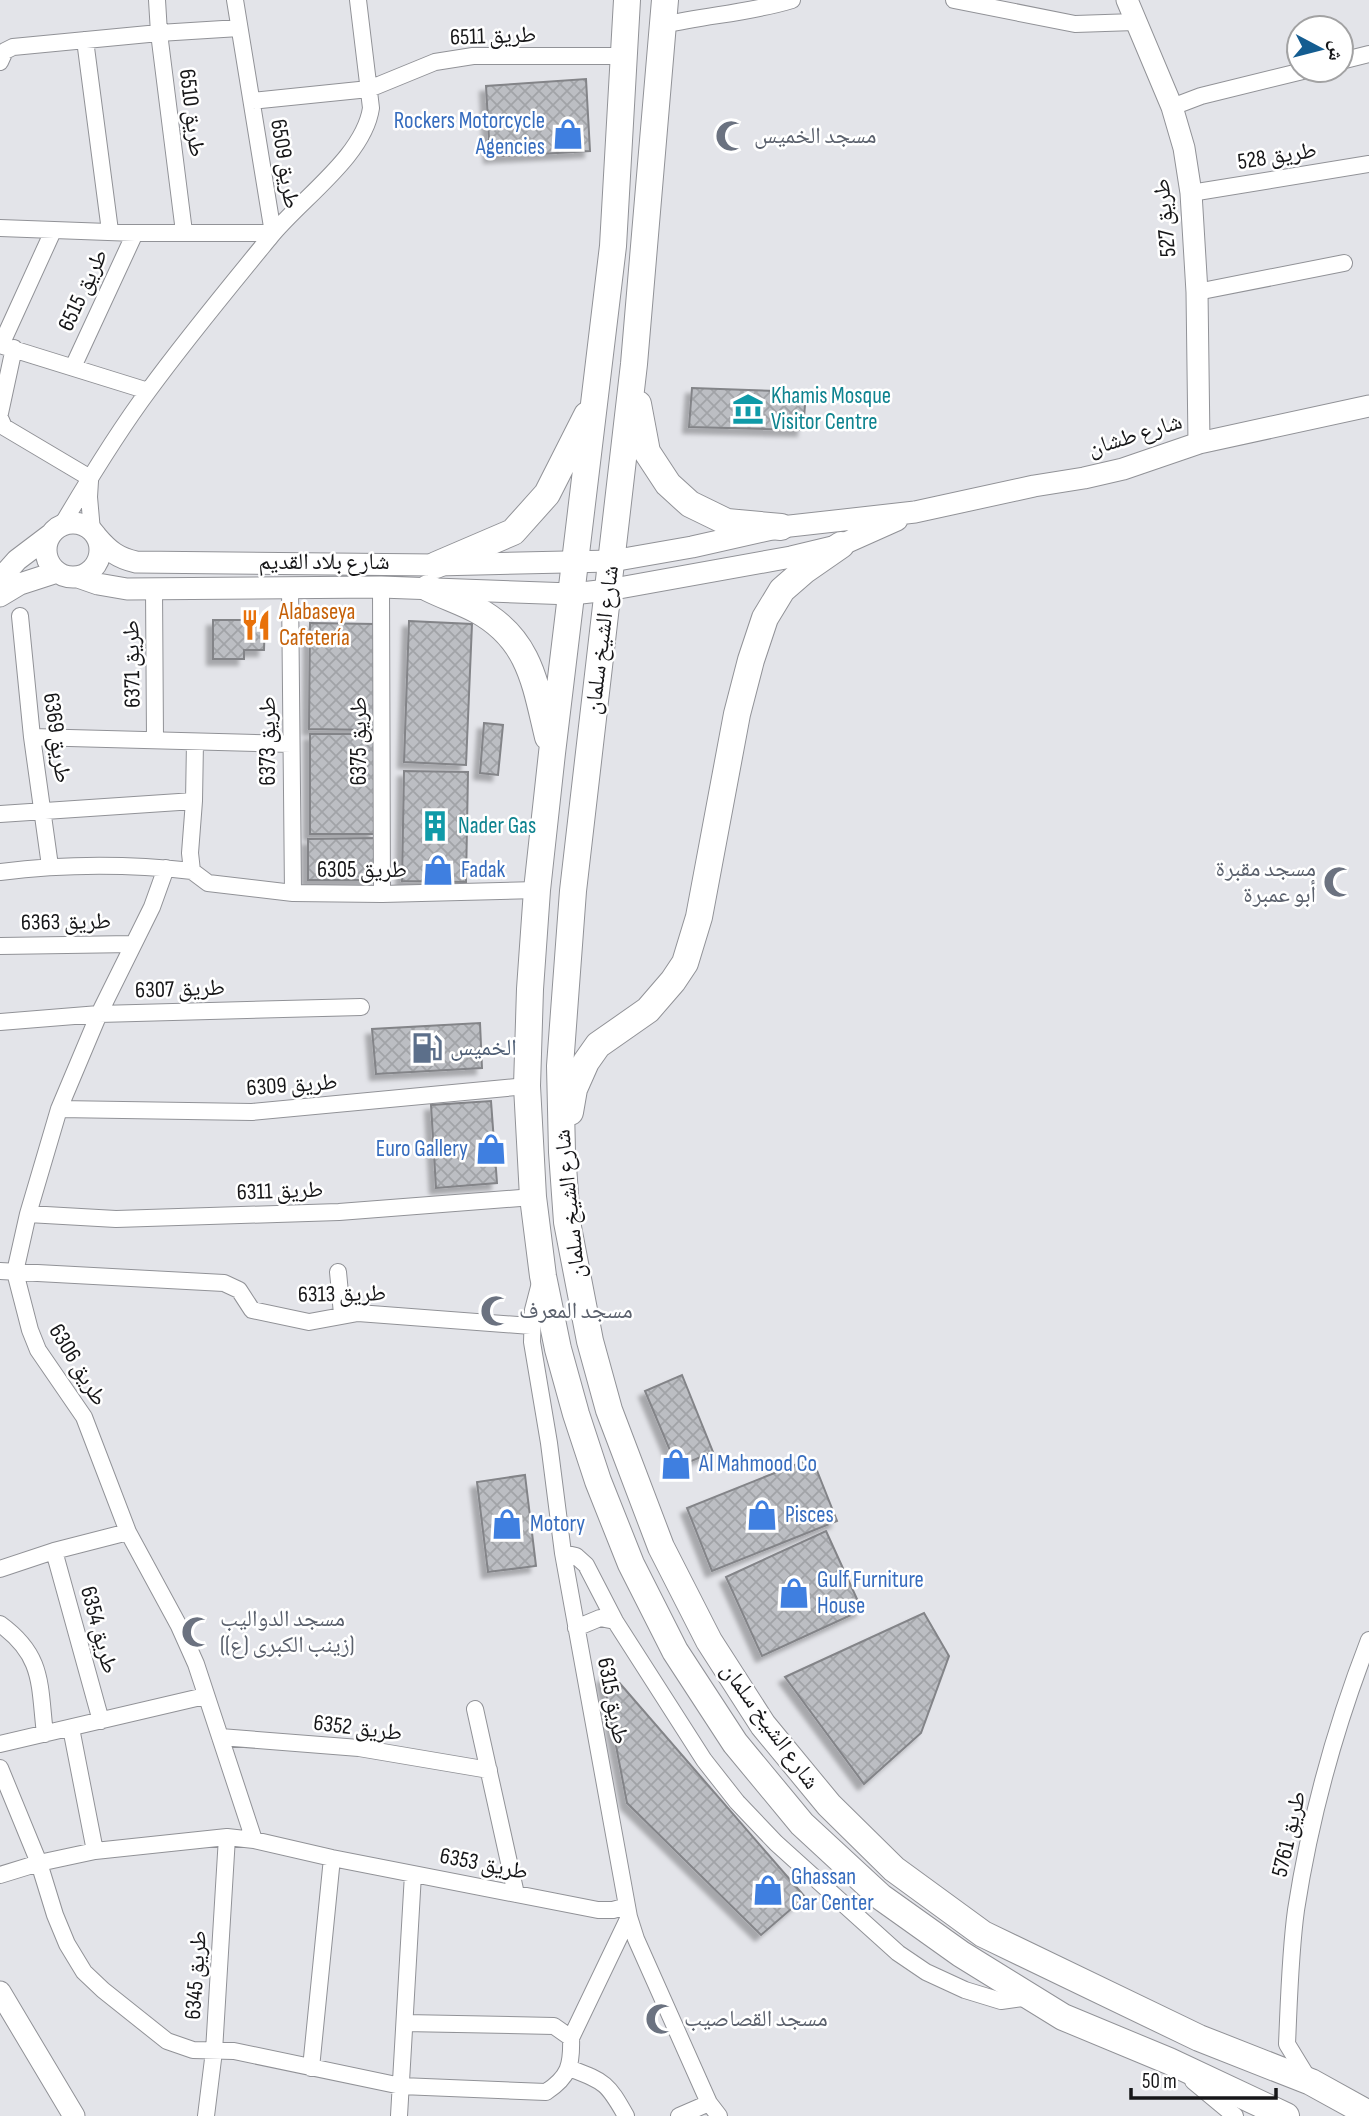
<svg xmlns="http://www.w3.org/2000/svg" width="1369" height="2116" font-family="'Sofia Sans Condensed','Noto Naskh Arabic',sans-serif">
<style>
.building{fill:url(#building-cross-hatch);stroke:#838488;stroke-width:2;filter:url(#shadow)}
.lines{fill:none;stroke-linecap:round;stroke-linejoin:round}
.minor-casing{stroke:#919297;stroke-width:18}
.tertiary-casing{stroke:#919297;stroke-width:23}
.primary-casing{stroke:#919297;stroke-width:28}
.minor{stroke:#fff;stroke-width:16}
.tertiary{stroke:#fff;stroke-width:21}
.primary{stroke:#fff;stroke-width:26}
.labels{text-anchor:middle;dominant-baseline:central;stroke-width:5;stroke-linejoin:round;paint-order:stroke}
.street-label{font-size:23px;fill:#161618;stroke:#fff}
.shop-label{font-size:23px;fill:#366cbe;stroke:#fff;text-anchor:start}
.worship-label{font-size:23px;fill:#5b616d;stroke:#fff;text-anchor:start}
.culture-label{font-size:23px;fill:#0d838f;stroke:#fff;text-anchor:start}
.food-label{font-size:23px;fill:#c56008;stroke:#fff;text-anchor:start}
.service-label{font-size:23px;fill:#4e5e75;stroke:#fff;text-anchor:start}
</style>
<defs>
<pattern id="building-cross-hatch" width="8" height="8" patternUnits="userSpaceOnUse" patternTransform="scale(1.75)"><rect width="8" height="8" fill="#bcbec3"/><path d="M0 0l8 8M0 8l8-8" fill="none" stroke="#a1a3a7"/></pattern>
<filter id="shadow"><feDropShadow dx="-6" dy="6" stdDeviation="2" flood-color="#0004"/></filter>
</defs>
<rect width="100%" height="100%" fill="#e3e4e9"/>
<path class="building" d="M586,79L590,151L490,157L486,86Z
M692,388L806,392L803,430L689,427Z
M213,620H265L264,650H244V659H213Z
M409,621L472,624L466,765L404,762Z
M310,623L375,624L374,730L309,729Z
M484,723L503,725L498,775L480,773Z
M310,734H375V834H310Z
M404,771L468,772L466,882L402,881Z
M376,838V880H308V839Z
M480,1023L482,1068L376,1074L372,1029Z
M491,1101L497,1183L436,1188L431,1105Z
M682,1375L713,1452L677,1467L645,1391Z
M812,1458L837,1521L712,1571L687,1508Z
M525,1475L536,1566L488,1572L477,1482Z
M826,1531L862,1610L762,1656L726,1577Z
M924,1613L949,1656L921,1733L864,1784L785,1677Z
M610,1672L805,1897L761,1935L627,1803L603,1678Z"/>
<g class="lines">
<defs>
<path id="minor" d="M157,0L159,33L184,232
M954,0L1075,24L1135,22
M664,25C706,15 750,13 792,0
M85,40L110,231
M1341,61L1369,54
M0,62L5,51L13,47L159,33L239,28
M252,101L369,89L435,62L473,56H624
M1172,107L1201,96L1307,70
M1191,193L1369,164
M0,228L135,233H273L235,0
M1197,292L1344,263
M0,345L148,391
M1,345L53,231
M73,367L135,233
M0,413L14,348
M0,418L4,427L90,478
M90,481L89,497L92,531
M62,525C89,479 117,433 149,390C187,338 230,286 271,236C302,198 364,156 371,108L358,0
M381,587L382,894
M290,588L293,893
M154,589L155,739
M20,616L32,737L50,866
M32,737L291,744
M0,814L194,801
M166,868L152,907L99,1014L59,1109L28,1214L15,1272L30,1330L38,1350L84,1417L128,1532L179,1626L196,1664L254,1840
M192,871L208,883L293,893L382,894L537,890
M192,871L190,853L194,801L195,742
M0,872C64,864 128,864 192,871
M0,946L133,944
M0,1022L99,1014L361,1007
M59,1109L252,1112L527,1086
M28,1214L116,1219L339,1212L533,1197
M0,1271L224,1283L239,1290L252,1310L309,1322L358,1313L531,1326
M338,1272L342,1314
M540,1283L533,1310L532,1342L549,1443L563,1553L629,1917L636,1939L709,2103L719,2116
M54,1551L101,1721
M563,1553L576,1556L586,1565L615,1621L704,1760L737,1802L776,1843L898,1953L926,1972L965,1990L1001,2001L1030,1997
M0,1569L54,1551L128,1532
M0,1624C44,1656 39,1684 45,1734
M576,1628L600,1618L615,1621
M475,1709L516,1894
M71,1728L95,1851
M220,1737L359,1748L489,1770
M0,1744L205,1696
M0,1768L39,1863L55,1915L67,1944L84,1972L103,1990L167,2041L193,2050L234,2051L401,2086L546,2092C569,2077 572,2065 571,2038L554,2026L405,2023
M0,1875L39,1863L95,1851L227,1837L254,1840L332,1858L598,1910H613L627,1906
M571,2038L629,1917
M1287,2044C1289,2000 1290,1954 1296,1910C1310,1819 1336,1725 1369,1640
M1287,2044L1309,2080
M311,2068L332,1858
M569,2068C605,2082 607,2082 626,2116
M1193,2081L1235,2116
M206,2116L214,2051L227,1837
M399,2116L413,1874
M679,2116L709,2103"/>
<path id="tertiary" d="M1127,0L1172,107L1184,148L1191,193L1197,292L1199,443
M46 550a27 27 0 1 1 54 0a27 27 0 1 1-54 0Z
M97,537C109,551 118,558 136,562L436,565L612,561L692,547L781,527L915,512L1034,486L1084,478L1123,469L1199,443L1369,406
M78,577L98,584L127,589L381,587L572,594L608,590L791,557L841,545L897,520
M0,579L17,560L50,535
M0,596L20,584L57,572
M0,1992L74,2116"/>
<path id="primary" d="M627,0L613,246L552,753L537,890L530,989L527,1086L533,1197L543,1276L558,1349L576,1414L598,1481L631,1564L675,1651L735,1743L802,1824L881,1897L961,1954L1063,2017L1169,2061L1286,2116
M665,0L634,364L573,891L560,1066L562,1152L567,1222L590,1341L609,1410L661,1547L709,1641L763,1725L829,1805L894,1869L983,1934L1199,2038L1311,2082L1369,2114
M638,404L647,452L668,484L690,504L727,522L781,527
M436,565L513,532L547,494L587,415
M428,588C444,596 462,602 477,610C530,639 535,683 548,737
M570,1112L574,1089L586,1062L598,1045L648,1010L673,981L685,963L699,917L737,714L751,660L765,618L782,590L805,570L841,545"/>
</defs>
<use href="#minor" class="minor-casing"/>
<use href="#tertiary" class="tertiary-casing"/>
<use href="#primary" class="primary-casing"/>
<use href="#minor" class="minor"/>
<use href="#tertiary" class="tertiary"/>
<use href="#primary" class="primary"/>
</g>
<defs>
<symbol id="shop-bare" viewBox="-9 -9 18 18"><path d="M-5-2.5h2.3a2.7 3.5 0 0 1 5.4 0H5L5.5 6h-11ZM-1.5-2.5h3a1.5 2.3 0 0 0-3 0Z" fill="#3f7fe0" stroke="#fff" stroke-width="2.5" paint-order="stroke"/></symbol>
<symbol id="mosque-bare" viewBox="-9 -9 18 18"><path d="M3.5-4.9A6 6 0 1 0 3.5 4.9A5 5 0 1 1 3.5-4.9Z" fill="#6b7280" stroke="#fff" stroke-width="2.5" paint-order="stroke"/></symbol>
<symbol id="museum-bare" viewBox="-9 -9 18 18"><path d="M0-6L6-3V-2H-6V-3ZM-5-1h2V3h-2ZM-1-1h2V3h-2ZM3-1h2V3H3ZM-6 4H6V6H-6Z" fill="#0f9aa8" stroke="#fff" stroke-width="2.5" paint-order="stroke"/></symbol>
<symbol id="restaurant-bare" viewBox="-9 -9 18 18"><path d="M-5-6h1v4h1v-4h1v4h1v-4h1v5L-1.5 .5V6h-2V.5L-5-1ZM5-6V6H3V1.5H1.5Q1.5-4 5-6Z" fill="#e8710a" stroke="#fff" stroke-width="2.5" paint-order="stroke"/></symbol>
<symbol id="building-bare" viewBox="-9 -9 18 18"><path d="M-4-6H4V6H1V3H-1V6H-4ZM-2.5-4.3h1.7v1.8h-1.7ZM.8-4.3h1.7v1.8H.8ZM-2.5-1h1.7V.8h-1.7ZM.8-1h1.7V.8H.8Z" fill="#0f9aa8" stroke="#fff" stroke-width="2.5" paint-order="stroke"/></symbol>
<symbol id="fuel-bare" viewBox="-9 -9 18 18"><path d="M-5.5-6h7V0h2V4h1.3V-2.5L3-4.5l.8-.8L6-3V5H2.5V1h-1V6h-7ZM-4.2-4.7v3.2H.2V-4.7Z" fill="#5c6f8a" stroke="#fff" stroke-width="2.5" paint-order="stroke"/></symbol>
</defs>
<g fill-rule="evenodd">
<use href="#shop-bare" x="546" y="112" width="44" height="44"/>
<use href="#mosque-bare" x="709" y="114" width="44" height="44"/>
<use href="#museum-bare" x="726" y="387" width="44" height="44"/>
<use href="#restaurant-bare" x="234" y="603" width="44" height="44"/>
<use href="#building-bare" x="413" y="804" width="44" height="44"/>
<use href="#shop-bare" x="416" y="848" width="44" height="44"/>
<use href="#mosque-bare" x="1317" y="860" width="44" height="44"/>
<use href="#fuel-bare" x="405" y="1026" width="44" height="44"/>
<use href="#shop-bare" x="469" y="1127" width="44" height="44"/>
<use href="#mosque-bare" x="474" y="1289" width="44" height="44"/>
<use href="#shop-bare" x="654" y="1442" width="44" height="44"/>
<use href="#shop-bare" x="740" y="1493" width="44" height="44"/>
<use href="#shop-bare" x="485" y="1502" width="44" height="44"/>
<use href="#shop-bare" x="772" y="1571" width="44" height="44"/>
<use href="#mosque-bare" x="175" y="1610" width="44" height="44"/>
<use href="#shop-bare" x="746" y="1868" width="44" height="44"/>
<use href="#mosque-bare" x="639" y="1997" width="44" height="44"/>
</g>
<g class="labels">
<g class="street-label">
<text transform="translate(493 36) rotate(-2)">طريق 6511</text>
<text transform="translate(192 113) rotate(83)">طريق 6510</text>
<text transform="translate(1277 156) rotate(-9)">طريق 528</text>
<text transform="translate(285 164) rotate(81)">طريق 6509</text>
<text transform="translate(1165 218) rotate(-95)">طريق 527</text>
<text transform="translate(83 290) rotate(-65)">طريق 6515</text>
<text transform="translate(1135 435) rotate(-17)">شارع طشان</text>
<text x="324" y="562">شارع بلاد القديم</text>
<text transform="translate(602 640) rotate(-83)">شارع الشيخ سلمان</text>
<text transform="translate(132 664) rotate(-91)">طريق 6371</text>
<text transform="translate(57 738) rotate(82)">طريق 6369</text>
<text transform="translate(268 741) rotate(-90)">طريق 6373</text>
<text transform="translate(359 741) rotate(-90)">طريق 6375</text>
<text x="362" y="870">طريق 6305</text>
<text transform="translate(66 922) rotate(-1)">طريق 6363</text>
<text transform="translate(180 989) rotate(-2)">طريق 6307</text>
<text transform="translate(292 1085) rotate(-4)">طريق 6309</text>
<text transform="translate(280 1191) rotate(-2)">طريق 6311</text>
<text transform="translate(570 1204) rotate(-96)">شارع الشيخ سلمان</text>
<text transform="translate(342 1294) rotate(-1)">طريق 6313</text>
<text transform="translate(78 1365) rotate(59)">طريق 6306</text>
<text transform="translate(99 1630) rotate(75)">طريق 6354</text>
<text transform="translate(613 1701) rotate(79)">طريق 6315</text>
<text transform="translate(770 1726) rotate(54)">شارع الشيخ سلمان</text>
<text transform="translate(358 1728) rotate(7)">طريق 6352</text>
<text transform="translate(1289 1834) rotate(-77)">طريق 5761</text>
<text transform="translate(484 1864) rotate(11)">طريق 6353</text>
<text transform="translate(196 1975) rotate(-86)">طريق 6345</text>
</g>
<g class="shop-label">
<text x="545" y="121" text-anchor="end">Rockers Motorcycle<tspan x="545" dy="26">Agencies</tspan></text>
<text x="461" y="870">Fadak</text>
<text x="468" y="1149" text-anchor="end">Euro Gallery</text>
<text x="699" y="1464">Al Mahmood Co</text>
<text x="785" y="1515">Pisces</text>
<text x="530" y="1524">Motory</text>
<text x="817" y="1580">Gulf Furniture<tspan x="817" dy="26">House</tspan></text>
<text x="791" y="1877">Ghassan<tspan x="791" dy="26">Car Center</tspan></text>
</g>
<g class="worship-label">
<text x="754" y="136">مسجد الخميس</text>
<text x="1316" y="869" text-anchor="end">مسجد مقبرة<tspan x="1316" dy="26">أبو عمبرة</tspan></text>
<text x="519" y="1311">مسجد المعرف</text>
<text x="220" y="1619">مسجد الدواليب<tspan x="220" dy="26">(زينب الكبرى (ع))</tspan></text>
<text x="684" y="2019">مسجد القصاصيب</text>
</g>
<g class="culture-label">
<text x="771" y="396">Khamis Mosque<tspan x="771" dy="26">Visitor Centre</tspan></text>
<text x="458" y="826">Nader Gas</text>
</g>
<g class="food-label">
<text x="279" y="612">Alabaseya<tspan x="279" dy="26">Cafetería</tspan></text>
</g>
<g class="service-label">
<text x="450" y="1048">الخميس</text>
</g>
</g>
<g transform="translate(1320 49) rotate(97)"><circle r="33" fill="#ffffff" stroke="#a2a2a3" stroke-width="2"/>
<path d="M0-5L12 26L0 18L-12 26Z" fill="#145d91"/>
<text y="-10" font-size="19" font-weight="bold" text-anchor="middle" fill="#161618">ش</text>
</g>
<path d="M1131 2088v10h145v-10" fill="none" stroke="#161618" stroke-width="3.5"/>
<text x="1142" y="2088" font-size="21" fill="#161618" stroke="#ffffff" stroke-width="5" paint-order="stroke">50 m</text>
</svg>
